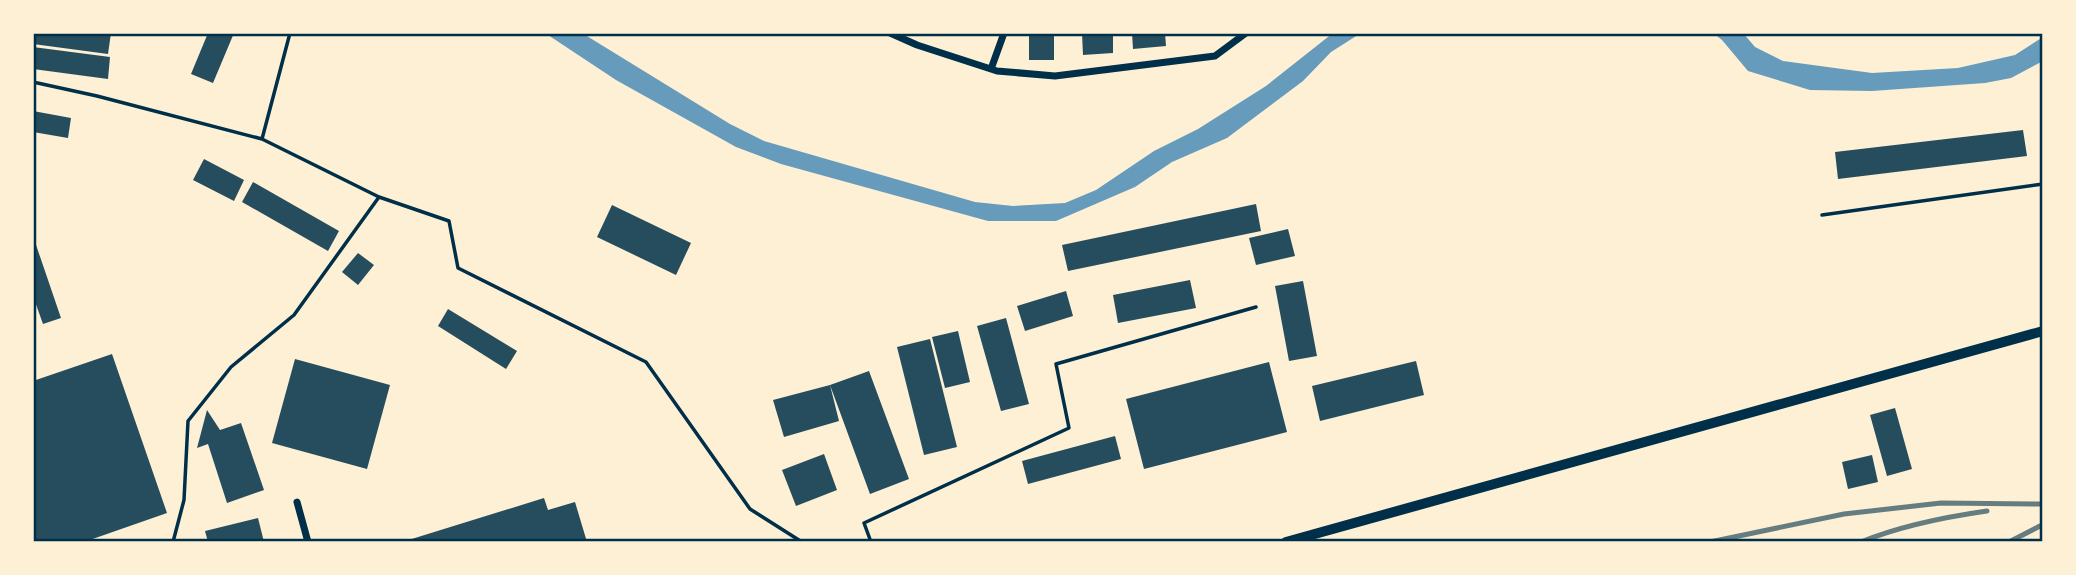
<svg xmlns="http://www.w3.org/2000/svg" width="2076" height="575" font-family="Commissioner,sans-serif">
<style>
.water{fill:#669bbc}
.building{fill:#264d5e}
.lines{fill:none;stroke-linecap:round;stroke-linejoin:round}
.service{stroke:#003049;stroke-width:3.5}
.minor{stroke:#003049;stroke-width:7}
.secondary{stroke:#003049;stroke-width:10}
.rail{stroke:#657d81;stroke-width:5}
.neatline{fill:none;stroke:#003049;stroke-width:2.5}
</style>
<rect width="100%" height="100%" fill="#fdf0d5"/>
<path class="water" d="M545,33H582L730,124L764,141L975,202L1013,206L1065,203L1096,190L1154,151L1198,129L1266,86L1333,33H1361L1331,52L1303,81L1227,138L1172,162L1135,187L1056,221H988L781,164L736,147L616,80Z
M1713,33H1743L1755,47L1783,61L1872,73L1958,68L2015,55L2043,37V61L2011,78L1985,83L1872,91L1810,90L1748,71L1722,40Z"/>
<path class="building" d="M33,33H111L108,54L33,44Z
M208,33H234L213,83L191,74Z
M1029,33L1054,34V60H1029Z
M1082,33H1113V53L1083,55Z
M1132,33H1165L1166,46L1133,49Z
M33,47L110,57L108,79L33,69Z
M33,111L71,118L68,138L33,132Z
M2023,130L2027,156L1838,179L1835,152Z
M204,159L244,180L234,201L193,180Z
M253,182L339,231L328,251L242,202Z
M1256,204L1261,231L1068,271L1062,245Z
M612,205L691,243L676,275L597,237Z
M1288,229L1295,256L1256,265L1249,238Z
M33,236L61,318L43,324L33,296Z
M358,253L374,265L358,285L342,272Z
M1190,280L1196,308L1118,323L1113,295Z
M1303,281L1317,356L1289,361L1275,286Z
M1066,291L1073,316L1025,331L1017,306Z
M448,309L517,351L506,369L438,326Z
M1006,318L1029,404L1001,411L977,326Z
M958,331L970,382L945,388L932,337Z
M930,339L957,447L924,455L897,347Z
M112,354L167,513L84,542H33V381Z
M295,359L390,385L367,469L272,443Z
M1416,361L1424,395L1320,421L1312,386Z
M1269,362L1287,432L1144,469L1126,399Z
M869,371L909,479L870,494L830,385Z
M830,385L839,421L784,437L773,400Z
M1895,408L1912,469L1887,476L1870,415Z
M207,410L220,430L241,423L264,490L227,503L208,444L197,448Z
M1115,436L1121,459L1028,484L1022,461Z
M824,454L837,490L796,506L782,470Z
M1872,455L1878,482L1848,489L1842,462Z
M544,498L548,510L575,502L587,542H402Z
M258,518L264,542H208L205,531Z"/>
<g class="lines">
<path class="service" d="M290,33L262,139L379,197L449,221L458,268L646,362L750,509L802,542
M33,82L97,96L262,139
M1822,215L2043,184
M173,542L184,500L188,421L231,367L294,315L379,197
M871,542L864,523L1069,428L1056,364L1256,307"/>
<path class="minor" d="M890,33L917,45L997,71L1055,76L1215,56L1246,33
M991,69L1004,33
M297,502L308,542"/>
<path class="secondary" d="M1286,542L2043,331"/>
<path class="rail" d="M1710,542L1844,514L1941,503L2043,504
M1861,542C1900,526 1945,517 1987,511
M2009,542L2040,526"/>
</g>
<rect width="2076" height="575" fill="none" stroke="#fdf0d5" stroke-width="70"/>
<rect x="35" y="35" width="2006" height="505" class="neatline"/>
</svg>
